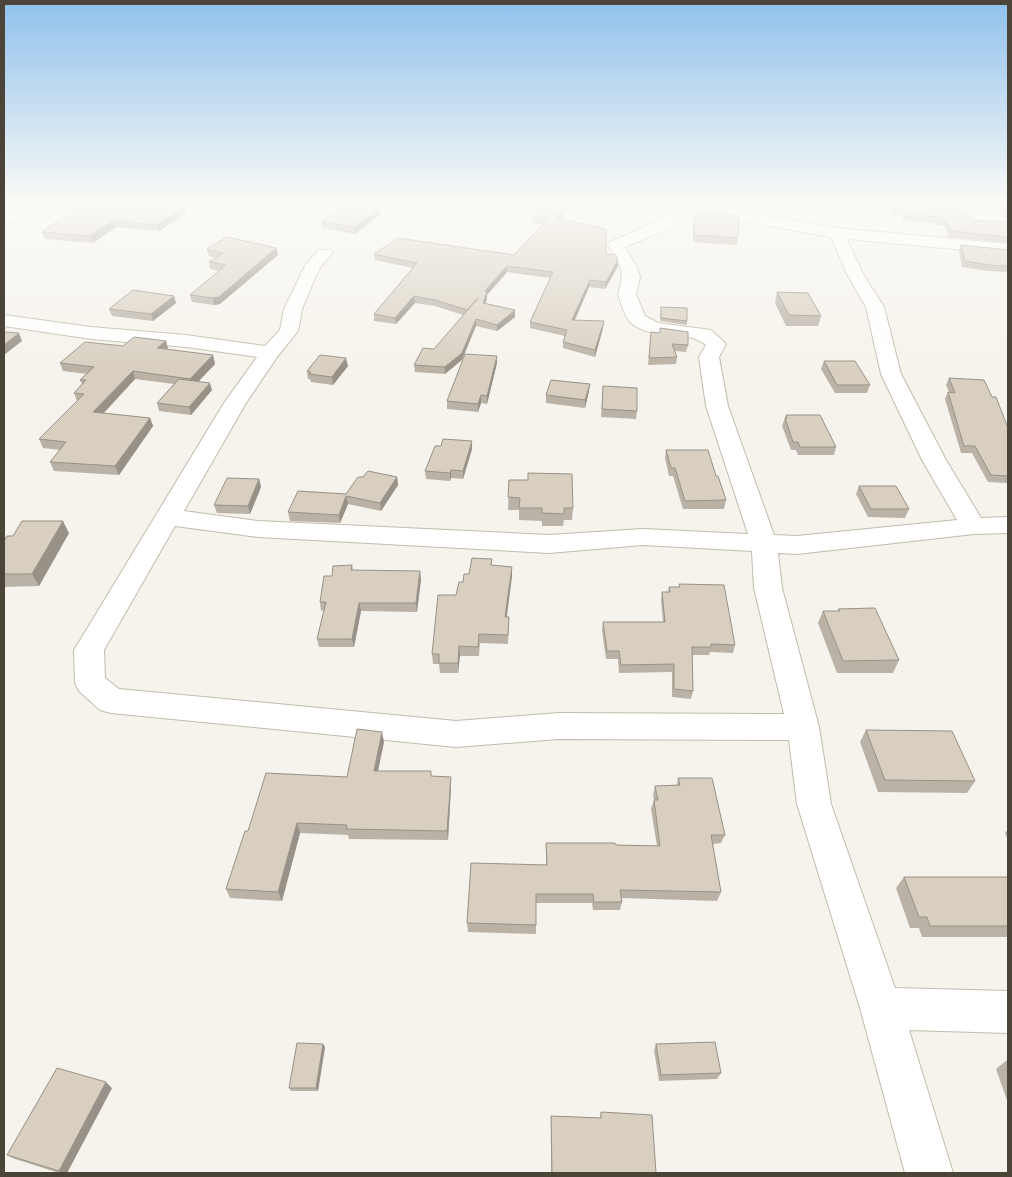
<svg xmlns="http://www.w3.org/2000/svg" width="1012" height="1177" font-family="'Open Sans',sans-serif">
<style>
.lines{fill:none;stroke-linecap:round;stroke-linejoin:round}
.minor-casing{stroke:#c2bbae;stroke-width:2}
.minor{fill:#fff;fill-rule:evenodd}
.wall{fill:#bab2a6}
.shaded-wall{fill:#979187}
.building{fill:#d8cfc1;stroke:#979187}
</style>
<rect width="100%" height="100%" fill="#f6f3ec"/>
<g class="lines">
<defs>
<path id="minor" d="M29,204H46L44,207L4,227V217Z
M680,204H694C686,225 644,239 625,247L637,267L640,277L636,294L645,316L658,323L711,330L726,344L719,357L728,406L774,535L797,536L957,520L922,460L881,374L866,307L847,274L831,237L702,214L697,213L695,210L697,207L702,206L837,228L1008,244V254L847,239L863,274L884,307L901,374L946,460L981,518L1008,517V533L974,534L797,554L778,553L782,588L819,727L831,804L895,988L1008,991V1033L909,1030L953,1173H905L860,1008L797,804L789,740L559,739L456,747L111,713L100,710L79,691L75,683L74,650L79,642L224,403L257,357L186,347L91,339L4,326V315L91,327L186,335L265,346L280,330L284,309L306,264L319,250H331L333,253L321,266L315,278L302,309L298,331L277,357L246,403L184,511L258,521L549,535L643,529L748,534L706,406L699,357L706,345C686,328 652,341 631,323C624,317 621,302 618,294C626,269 620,266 608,245L610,242L662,219ZM175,526L258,537L549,553L643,545L752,551L754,588L784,714L559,713L456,721L119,689L105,678L104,650Z"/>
</defs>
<use href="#minor" class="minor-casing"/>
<use href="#minor" class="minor"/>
</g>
<path class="wall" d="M48,204H176H175L186,205L187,212L159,231L116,227L93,243L45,239L42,232L75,210L49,208Z
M543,204H569V208L560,219L606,254L618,260V266L605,289L589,287L575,320L603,328L595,357L563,348V342L565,336L530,328V322L550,278L507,272L487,295V299L485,303L515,310V317L497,331L476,326L445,374L415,372L414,365L434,349L463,315L435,306L415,303L396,324L374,321V314L413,268L375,260L374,254L514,255L543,224L532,223V217Z
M708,204H735L732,208Z
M889,204H960L964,215L971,220L1008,222V243L949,237L944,226L934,225V223L903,220L902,215L890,214Z
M998,204H1008V218H1003Z
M381,214L355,234L322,228L321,222Z
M694,218L738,238L737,245L693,242V224Z
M961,245L1008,250V272L988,271L962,267L959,251Z
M276,248L278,255L220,304L214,305L192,302L190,295L220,271L210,269L209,262L216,258L209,256L207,249Z
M777,292L821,316L818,326H786L775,303Z
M174,296L176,303L153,321L112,316L109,309Z
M661,307L687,321V325L660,321Z
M651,332L660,333L688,345L686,352L675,351L677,357L676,364L648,365Z
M166,341L168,349L213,355L215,364L198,382L212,390L191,415L159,411L157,403L174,384L135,379L104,413L150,418L153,426L119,475L54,471L50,462L60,450L43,448L39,439L77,401L74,393L82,384L80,380L87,374L63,371L60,363L123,346Z
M824,361L870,385L867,393H835L821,369Z
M497,363L487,404L481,403L478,412L447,409V401Z
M348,366L333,385L311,382L310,379H308L307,371Z
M949,378L1008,428V483L988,482L972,453H961L945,399L948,392H949L946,385Z
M603,386L637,411L636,419L601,417Z
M589,391L585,408L546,403V395Z
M786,415L836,447L834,455H798L796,450H791L782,426Z
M472,449L463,479L451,478L450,481L426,479L425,471Z
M666,450L716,476L726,500L724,509H683L673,476H669L665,458Z
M363,477H397L398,485L381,511L348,504L340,523L290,521L288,512L346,494Z
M259,479L261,487L250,514L217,513L214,505Z
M509,480L573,508L572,520H564L563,526H542V521L519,520V510H508Z
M859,486L909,509L905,518L868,517L856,494Z
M69,533L39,586L4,587V541L13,536Z
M352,565L353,570L421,579L417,612L361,611L354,647H319L317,639L324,610L321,611L320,602L332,576Z
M492,565L512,567V576L507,617H509L508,644L480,643L479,656H460L458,673H440L439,664H433L432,654L456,595L463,582Z
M679,584L735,645L733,653L710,652L709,655H692L693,691L691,699L672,697V672L619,673L618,659H606L602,630L603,622H663L661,600L662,592H668L669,587H679Z
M838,609L899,660L893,673H837L818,623L823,611H838Z
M866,730L975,781L967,793L878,792L860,742Z
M384,742L378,771L431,776L451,777V787L448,840L349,839L348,835L300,833L282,901L230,898L226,889L248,831L347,777Z
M678,778L725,835L721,843L713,844L721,892L717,901L621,898L622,902L620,910H593L592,903H536V934L468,932L467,923L546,865V843L657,846L651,809L654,800L653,795L655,786L677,785Z
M1008,829V840L1005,833Z
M904,877H1008V937H922L919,928H910L896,888Z
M323,1044L325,1047L318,1091H291L289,1088Z
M656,1044L721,1073L717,1079L659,1081L654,1050Z
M1007,1060H1008V1103L996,1069Z
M112,1088L67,1173H59L15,1159L7,1155Z
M601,1112L656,1173H551V1116L600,1118Z"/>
<path class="shaded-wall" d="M568,204H569V208L556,224V218Z
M186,205L187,212L159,231L157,225Z
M380,208L381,214L355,234L354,227Z
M113,220L116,227L93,243L90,236Z
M276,248L278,255L220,304L214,305L213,298Z
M618,260V266L605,289L606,282Z
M507,266V272L487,295V299L483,309V303L485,291Z
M590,280L589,287L572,326V320Z
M174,296L176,303L153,321L151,314Z
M414,296L415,303L396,324L395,318Z
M515,310V317L497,331V325Z
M476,319V326L462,360L445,374V367Z
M604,321L603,328L595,357V350Z
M19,333L22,341L4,355V345Z
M166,341L168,349L160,356L157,348Z
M213,355L215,364L193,387L190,379Z
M497,356V363L487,404V396Z
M346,358L348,366L333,385L332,377Z
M133,371L135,379L97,420L93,412Z
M210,383L212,390L191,415L189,407Z
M590,384L589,391L585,408V400Z
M481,395V403L478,412V404Z
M150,418L153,426L119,475L115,466Z
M472,441V449L463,479V471Z
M451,470V478L450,481V473Z
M397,477L398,485L381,511L380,503Z
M259,479L261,487L250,514L248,506Z
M346,496L348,504L340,523L339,515Z
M63,521L69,533L39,586L32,574Z
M512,567V576L505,627V617Z
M420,571L421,579L417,612L416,603Z
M359,603L361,611L354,647L352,639Z
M459,646L460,656L458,673V663Z
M382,732L384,742L376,780L374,771Z
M451,777V787L448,840L447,831Z
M297,823L300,833L282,901L278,892Z
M323,1044L325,1047L318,1091L316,1088Z
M106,1082L112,1088L67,1173H62L59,1171Z"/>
<path class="building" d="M80,204H170L186,205L157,225L113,220L90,236L42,232L84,204Z
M347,204H353L380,208L354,227L321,222Z
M543,204H568L556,218L606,229V254L616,255L618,260L606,282L590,280L572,320L604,321L595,350L563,342L567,330L530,322L553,272L507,266L485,291L487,292L483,303L515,310L497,325L476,319L462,353L445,367L414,365L423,348L434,349L479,297L467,310L435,300L414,296L395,318L374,314L417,263L374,254L398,238L514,255L548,219L532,217Z
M723,204H734L733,205Z
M892,204H960L964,215L970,216L971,220L1008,222V237L951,231L946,221L936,220V217L904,214V210L892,208Z
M1002,204H1008V213H1006Z
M701,209L739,216L738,238L694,235V218Z
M227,237L276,248L219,297L213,298L190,295L226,265L209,262L223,253L207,249Z
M961,245L1008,250V266L990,265L965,261Z
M133,290L174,296L151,314L109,309Z
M777,292L808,293L821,316L789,315Z
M661,307L687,308V321L661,318Z
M660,328L688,332V345L672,344L677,357L649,358L651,332L660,333Z
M4,332L19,333L4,345Z
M134,337L166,341L157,348L213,355L190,379L133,371L93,412L150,418L115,466L50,462L66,442L39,439L84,394L74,393L86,380H80L94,367L60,363L85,342L123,346Z
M465,354L497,356L487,396L481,395L478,404L447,401Z
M320,355L346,358L332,377L309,374L311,372L307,371Z
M824,361H855L870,385H837Z
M949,378L984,380L992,397H996L1008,428V476L991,475L975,446H964L948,392L955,393Z
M179,379L210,383L189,407L157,403Z
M551,380L590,384L585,400L546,395Z
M603,386L637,388V411L602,409Z
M786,415H820L836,447H800L798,442H793L785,418H787Z
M443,439L472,441L463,471L451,470L450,473L425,471L435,446H441Z
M666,450H708L716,476H718L726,500L685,501L675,468H671Z
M368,471L397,477L380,503L346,496L339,515L288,512L298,491L346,494L358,477H363Z
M528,473L572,474L573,508H564V514L542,513V508H519L520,498L508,497L509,480H528Z
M227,478L259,479L248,506L214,505Z
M859,486H896L909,509H871Z
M22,521H63L32,574H4V541L7,536H13Z
M472,558L492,559L491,565L512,567L505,617H509L508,635L479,634L478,647L459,646L458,663H439V654H432L438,595H456L459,582H463L464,574H469Z
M352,565L351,570L420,571L416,603H359L352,639H317L326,602H320L324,576H332L333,566Z
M679,584L724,585L735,645L711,644V647H692L693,691L674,689V664L621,665L619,651H607L603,622H665L662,592H670L669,587H680Z
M875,608L899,660L843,661L823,611H840L838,609Z
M357,729L382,732L374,771H431V776L451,777L447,831L346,829L347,825L297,823L278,892L226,889L245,831H248L266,773L347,777Z
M866,730L952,731L975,781L885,780Z
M678,778H712L725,835H711L721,892L620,890L622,902H594L593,894H536V925L467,923L471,863L547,865L546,843H615L616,845L660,846L654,800H658L655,786L680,785Z
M904,877H1008V926H930L927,917H919Z
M715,1042L721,1073L661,1075L656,1044Z
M297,1043L323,1044L316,1088H289Z
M57,1068L106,1082L59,1171L7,1155Z
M601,1112L652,1115L656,1173H552L551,1116L601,1118Z"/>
<linearGradient id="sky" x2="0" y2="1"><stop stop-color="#8fc1ec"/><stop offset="0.55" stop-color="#fbfaf6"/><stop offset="1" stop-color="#fbfaf6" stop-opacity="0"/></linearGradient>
<rect width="1012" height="368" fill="url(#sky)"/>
<rect width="1012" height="1177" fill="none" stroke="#4b4439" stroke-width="10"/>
</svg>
